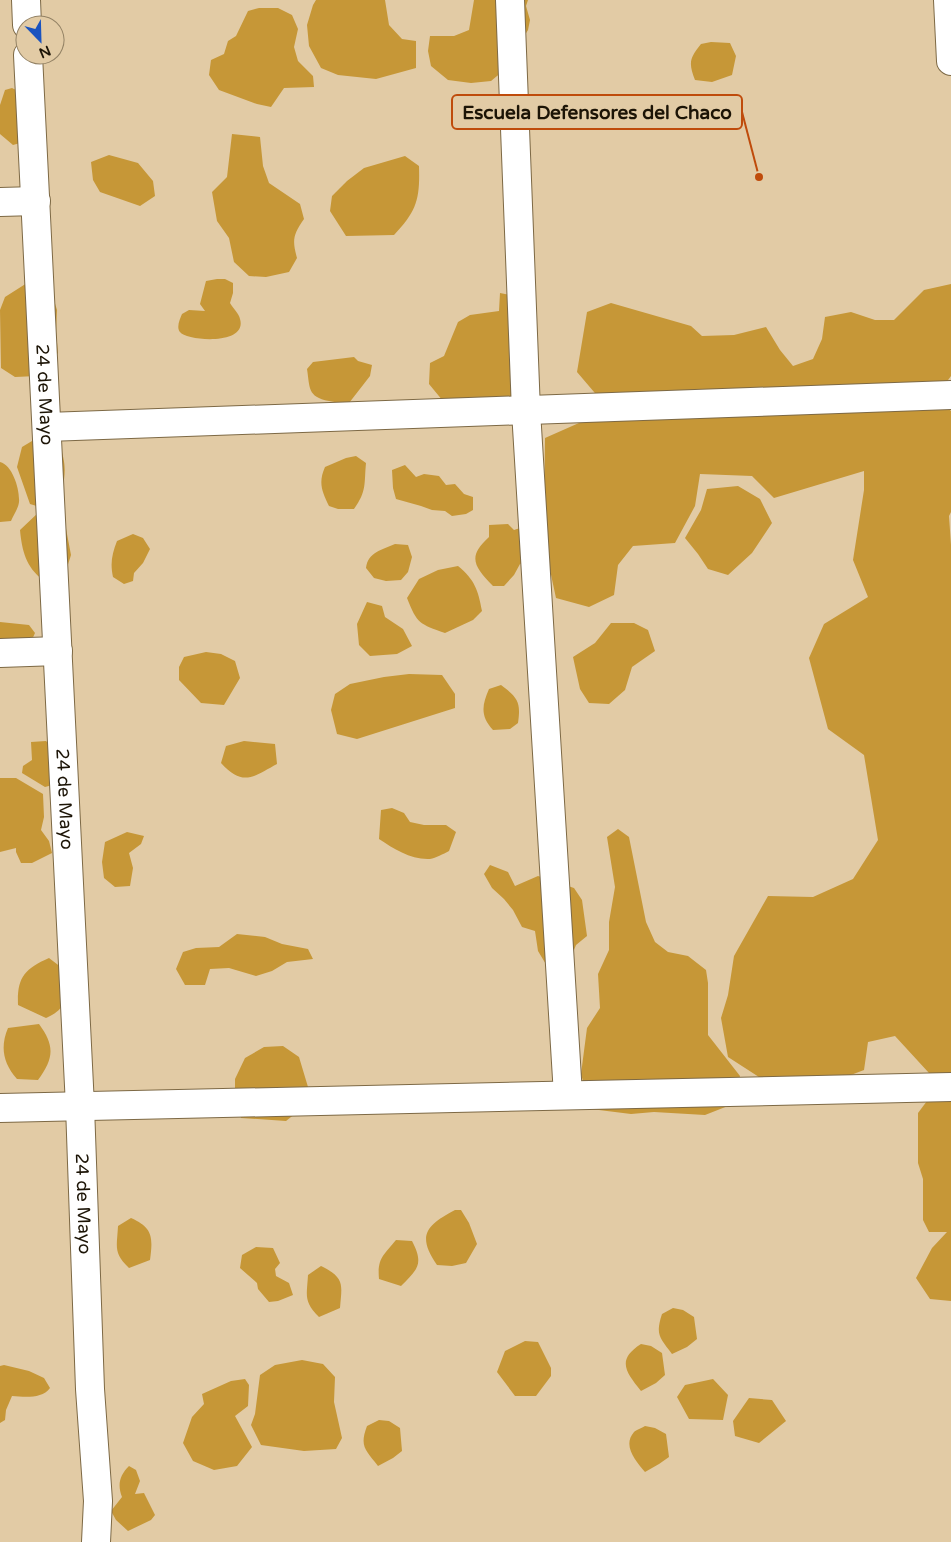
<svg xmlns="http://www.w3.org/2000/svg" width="951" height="1542" font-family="'Varela Round',sans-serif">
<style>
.forest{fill:#c69737}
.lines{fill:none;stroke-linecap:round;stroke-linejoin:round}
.minor-casing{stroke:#7d6945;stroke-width:30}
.minor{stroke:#fff;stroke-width:28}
.labels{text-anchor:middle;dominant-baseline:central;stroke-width:4;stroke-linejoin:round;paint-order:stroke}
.street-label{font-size:18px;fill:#1c1406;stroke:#e2cba5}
.leader{fill:none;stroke:#bf4b0b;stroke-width:2}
.callout-dot{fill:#bf4b0b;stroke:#e2cba5;stroke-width:2}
.callout{fill:#e2cba5;stroke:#bf4b0b;stroke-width:2}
.callout-label{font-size:19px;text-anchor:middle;font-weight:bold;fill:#1c1406}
</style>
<rect width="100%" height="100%" fill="#e2cba5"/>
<path class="forest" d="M316,0H385L389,25L402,39L416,41V68L376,79L338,75L321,68L309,46L307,25L313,5Z
M474,0H528L526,6L530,20L528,30L503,71L491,81L471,83L448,80L431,66L428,51L430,36H454L469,30Z
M259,8H278L292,15L298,29L294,47L298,61L313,76L314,87L284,88L271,107L257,104L219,90L209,75L211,60L224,54L228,41L236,36L248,11Z
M711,42L730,43L736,56L732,75L712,82L695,80C688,62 690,58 701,44Z
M12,88L18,91L20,143L13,145L0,134V105L5,90Z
M232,134L260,137L263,166L269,183L300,204L304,219C293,235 292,240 297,258L289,272L266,277L249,276L234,262L229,238L217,221L212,192L227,177Z
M109,155L138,163L153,181L155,196L140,206L100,192L93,180L91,162Z
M405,156L419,166C420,199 417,211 394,235L346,236L330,211L332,196L347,181L364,168Z
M217,279H225L233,283V293L230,303C233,308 239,314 240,319C248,346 186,341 180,332C176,327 180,319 182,314L189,310L205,311L200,304L206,281Z
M27,283L52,294L57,310L56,332L58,353L37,376L15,377L1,368L0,310L5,297Z
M951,284V376L940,391L600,399L577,372L587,312L611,303L691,326L702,336L734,335L766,327L780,350L793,366L813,359L822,339L825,317L851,312L875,320H894L924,290Z
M500,293L516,296L520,399L443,401L429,384L430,363L444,356L458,322L470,315L499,311Z
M354,357L358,361L372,365L370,376L349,403C342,404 336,402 329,401C307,397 310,387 307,369L313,362Z
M948,408L951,411V512L949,516L951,545V1076L929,1073L895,1036L868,1042L864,1070L835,1081H765L728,1057L721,1018L728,995L734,956L768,896L813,897L853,879L878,840L864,755L828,729L809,658L824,624L868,597L853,560L864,490V471L774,498L752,476L700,474L695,506L675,543L633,546L618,565L614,595L589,607L556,598L544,542L545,438L588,419Z
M37,438L59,443C66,463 66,471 62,492L40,507L30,504L17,467L22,447Z
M356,456L366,463C364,484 367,491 354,509H338L329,506C322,491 318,483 325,467L346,458Z
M0,462C12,465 19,487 19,499C20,506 14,514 11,521L0,522Z
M405,465L416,477L424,474L439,476L446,485L455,484L464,494L473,497V510L466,514L452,516L445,511L432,510L421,506L396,499L393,488L392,470Z
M738,486L760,499L772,523L752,553L728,575L708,569L698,554L685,538L701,510L707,489Z
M39,512L63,513L71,555L65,574L43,580C26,567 22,551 20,530Z
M508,524L514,530L529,525L539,556L520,564L514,575L504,586H493C474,566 467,557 489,537V525Z
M133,534L143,538L150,549L143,563L134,573L133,581L124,584L113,577C110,563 112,554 117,541Z
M395,544L408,545L412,557L408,572L401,580L386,581L374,578L366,568C368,552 382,550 395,544Z
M458,566C475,580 478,590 482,611L473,620L445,633C420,624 417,624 407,598L419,579L438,570Z
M367,602L382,606L385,617L403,629L412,646L397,654L370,656L359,645L357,624Z
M0,622L29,625L35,633L30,644L0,662Z
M611,623H634L648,630L655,651L632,667L625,690L609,704L589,703L580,689L573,657L595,643Z
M206,652L221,654L235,661L240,678L224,705L201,703L179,680V667L184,657Z
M409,674L442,675L455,694V708L357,739L337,734L331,710L335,694L350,684L384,677Z
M501,685C518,698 521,702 518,723L510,729L493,730C480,716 482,705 489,689Z
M46,741L54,749L56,784L45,787L22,773L23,766L32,760L31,742Z
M244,741L275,744L277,764C253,777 243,787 221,763L226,746Z
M0,778H16L43,794L44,817L41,830L49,841L52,853L32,863H21L16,852V848L0,852Z
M392,808L404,813L410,822L424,825H446L456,832L449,851C443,854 436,858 430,859C411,860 394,849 379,839L381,810Z
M618,829L629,837L646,922L655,942L668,952L688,956L706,970L708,983V1035L740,1076L733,1104L705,1115L654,1112L631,1114L591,1109L581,1074L587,1028L600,1008L598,974L609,950V922L615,887L607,837Z
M127,832L144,836L141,844L129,853L133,868L130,886L115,887L104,878L102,862L105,842Z
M490,865L508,872L515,886L538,876L574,888L582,900L587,936L576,945L570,960L547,966L538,951L535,931L522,927L513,910L504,899L492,888L484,874Z
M237,934L265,937L282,944L308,949L313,959L287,962L272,971L256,976L229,968L210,969L205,985H185L176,969L183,952L196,948L219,947Z
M49,958L66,971C66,993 70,1008 46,1018L18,1005C17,978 24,969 49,958Z
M39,1024C55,1046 54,1058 38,1080L17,1079C3,1063 0,1047 8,1028Z
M283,1046L299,1057L308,1087L301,1109L286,1121L241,1118L235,1090V1079L245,1058L264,1047Z
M930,1097H951V1301L930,1299L916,1278L932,1248L947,1232H929L923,1220V1179L918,1163V1113Z
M455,1210H461L469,1223L477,1244L466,1263L452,1266L437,1265C416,1235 427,1225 455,1210Z
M131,1218C153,1228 153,1237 150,1260L129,1268C113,1253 117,1247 118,1226Z
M396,1240L412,1241C424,1264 418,1269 401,1286L379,1279C377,1258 384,1255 396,1240Z
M256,1247L273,1248L280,1263L275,1269L276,1276L289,1283L293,1295L278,1301L269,1302L258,1289L257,1283L240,1268L242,1255Z
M321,1266C345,1278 342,1284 340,1308L319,1317C303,1301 307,1295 308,1275Z
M673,1308L683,1310L694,1317L697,1339L687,1347L672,1354C660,1338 655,1335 662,1314Z
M525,1341L538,1342L551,1368V1376L536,1396H515L497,1372L505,1351Z
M641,1344L651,1346L662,1353L665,1375L656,1383L641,1391C626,1372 616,1360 641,1344Z
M302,1360L323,1364L335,1377L334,1402L342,1438L336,1449L304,1451L261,1445L251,1425L255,1414L260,1375L275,1365Z
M4,1365L29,1371L44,1378L50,1388C42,1399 25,1397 12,1396L6,1410L5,1420L0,1423V1366Z
M245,1379L249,1385L248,1406L235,1416L252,1447L237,1466L214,1470L193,1461L183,1443L192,1417L204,1404L202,1394L231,1381Z
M713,1379L728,1395L723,1420L689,1419L677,1397L685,1385Z
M749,1398L772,1400L786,1421L759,1443L735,1436L733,1421Z
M379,1420L389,1421L400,1428L402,1451L393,1458L378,1466C366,1450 359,1447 367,1426Z
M645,1426L655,1428L666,1434L669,1457L659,1464L645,1472C636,1461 622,1446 634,1432C636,1430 642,1428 645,1426Z
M129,1466L136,1470L140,1481L135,1494L144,1493L155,1515L151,1520L128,1531L116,1520L111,1511L122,1497C117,1484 120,1475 129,1466Z"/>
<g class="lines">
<defs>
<g id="minor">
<path d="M26,0L27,25"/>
<path d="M510,0L526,411L568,1095"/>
<path d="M948,0L951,61"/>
<path id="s1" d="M28,55L80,1106L90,1389L98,1501L96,1542"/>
<path d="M0,202L36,201"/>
<path d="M47,427L951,395"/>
<path d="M0,653L58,651"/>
<path d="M0,1108L951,1087"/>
</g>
</defs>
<use href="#minor" class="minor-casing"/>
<use href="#minor" class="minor"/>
</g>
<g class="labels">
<g class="street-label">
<text stroke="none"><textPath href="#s1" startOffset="340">24 de Mayo</textPath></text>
<text stroke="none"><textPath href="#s1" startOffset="745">24 de Mayo</textPath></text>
<text stroke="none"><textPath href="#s1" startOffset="1150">24 de Mayo</textPath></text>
</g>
</g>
<path class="leader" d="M759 177L742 112"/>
<circle class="callout-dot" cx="759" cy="177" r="5"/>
<rect class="callout" x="452" y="95" width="290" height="34" rx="5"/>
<g class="callout-label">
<text x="597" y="119">Escuela Defensores del Chaco</text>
</g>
<g transform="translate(40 40) rotate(157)"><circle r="24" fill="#e2cba5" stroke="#938265"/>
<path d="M0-4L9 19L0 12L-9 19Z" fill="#1a53bf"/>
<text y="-8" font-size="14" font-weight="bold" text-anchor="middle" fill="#1c1406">N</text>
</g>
</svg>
